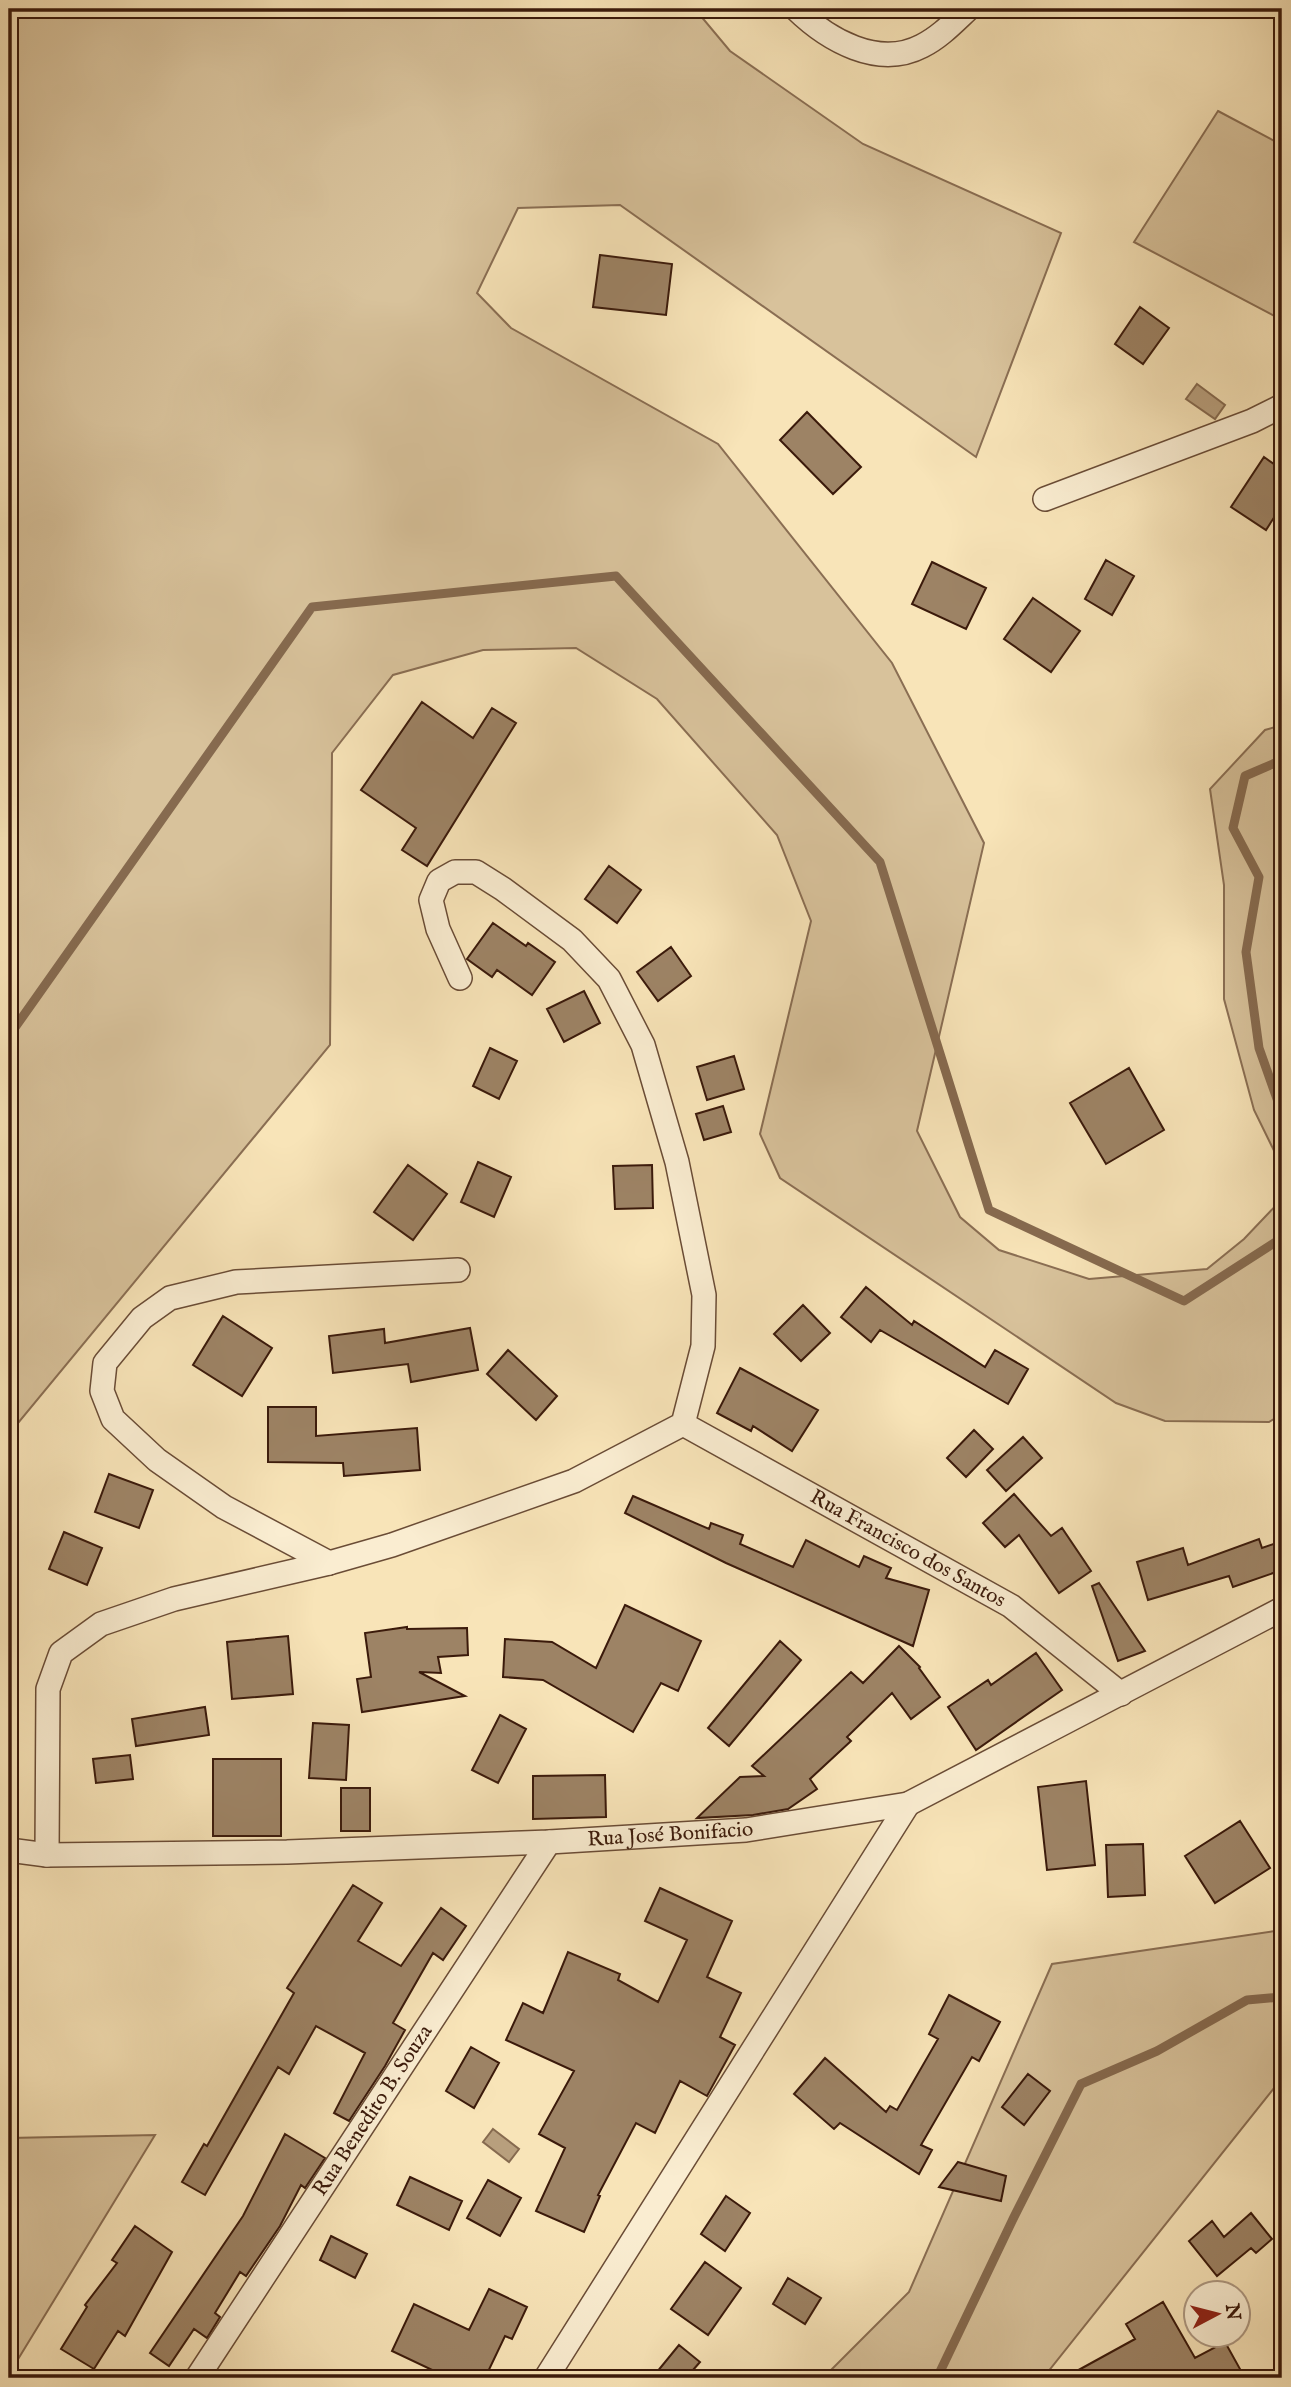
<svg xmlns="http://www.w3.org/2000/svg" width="1291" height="2387" font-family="'IM FELL English',serif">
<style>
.green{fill:#d8c29b;stroke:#8a6e53;stroke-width:2}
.water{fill:#b89f7d;stroke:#866a4f;stroke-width:2}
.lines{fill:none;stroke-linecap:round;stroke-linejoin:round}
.stream{stroke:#866a4f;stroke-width:9}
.building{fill:#9d8365;stroke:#3b1a0b;stroke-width:2}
.minor-casing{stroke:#6a4c36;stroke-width:26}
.minor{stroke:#faedd1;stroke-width:23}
.labels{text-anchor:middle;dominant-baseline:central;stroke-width:7;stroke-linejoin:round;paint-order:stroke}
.street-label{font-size:21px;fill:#3b1a0b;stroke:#faedd1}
</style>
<rect width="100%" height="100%" fill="#f8e4b8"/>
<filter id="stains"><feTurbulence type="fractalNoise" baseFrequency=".00286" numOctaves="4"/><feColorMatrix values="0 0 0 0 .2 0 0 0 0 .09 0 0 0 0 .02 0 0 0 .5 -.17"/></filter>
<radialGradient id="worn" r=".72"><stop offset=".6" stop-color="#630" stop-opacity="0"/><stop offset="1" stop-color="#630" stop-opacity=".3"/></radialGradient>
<path class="green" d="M9,9H695L730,51L863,144L1061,233L976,457L620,205L518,208L477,293L511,328L718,444L892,663L984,843L917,1131L960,1217L999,1250L1089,1279L1207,1269L1244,1239L1282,1199V1414L1269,1422L1165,1421L1116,1403L780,1178L760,1134L811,921L777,835L657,699L576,648L483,650L393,675L332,753L330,1045L9,1434Z
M1218,111L1282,145V320L1134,242Z
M1282,725V1167L1254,1110L1224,999V885L1210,789L1265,730Z
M1282,1930V2078L1043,2378H823L909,2292L1052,1964Z
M155,2135L9,2374V2138Z"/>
<path class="water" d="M1197,384L1225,405L1215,419L1186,399Z
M493,2129L519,2149L509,2162L483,2142Z"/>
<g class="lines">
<path class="stream" d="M1282,760L1245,776L1233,828L1259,877L1246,952L1259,1048L1282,1113
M9,1036L312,607L616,576L880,862L989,1210L1184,1301L1282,1238
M937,2378L1014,2217L1081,2084L1157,2051L1247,2000L1282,1997"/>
</g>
<path class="building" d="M600,255L672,264L666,315L593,307Z
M1140,307L1169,328L1143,364L1115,344Z
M807,412L861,467L833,494L780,440Z
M1264,457L1282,470V505L1266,530L1231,507Z
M1106,560L1134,576L1112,615L1085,599Z
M932,562L986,588L966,629L912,604Z
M1033,598L1080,631L1051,672L1004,639Z
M422,702L473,738L492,708L516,723L427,866L402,850L416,828L361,790Z
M609,866L641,890L617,923L585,899Z
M493,923L526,946L528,943L555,962L532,995L497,970L492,977L467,959Z
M671,947L691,976L658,1001L637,972Z
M584,991L600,1023L564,1042L547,1009Z
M490,1048L517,1061L499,1099L473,1086Z
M734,1056L744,1089L707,1100L697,1067Z
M1129,1068L1164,1130L1106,1164L1070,1103Z
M723,1106L731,1132L704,1140L696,1114Z
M478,1162L511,1177L494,1217L461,1202Z
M408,1165L447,1194L413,1240L374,1212Z
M652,1165L653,1208L615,1209L613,1166Z
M866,1287L912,1325L914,1321L985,1367L995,1350L1028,1369L1008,1404L880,1330L871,1342L841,1317Z
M803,1305L830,1333L801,1361L774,1334Z
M223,1316L272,1348L242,1396L193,1365Z
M470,1328L478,1370L411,1382L408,1364L333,1373L329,1336L384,1329L385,1343Z
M508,1350L557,1396L536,1420L487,1374Z
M740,1368L818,1410L792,1451L753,1426L751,1431L717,1413Z
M268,1407H316V1436L417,1428L420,1470L344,1476L343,1463L268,1462Z
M974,1430L993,1449L966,1477L947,1458Z
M1023,1437L1042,1458L1006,1491L987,1470Z
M109,1474L153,1490L139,1528L95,1512Z
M1014,1494L1051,1536L1062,1528L1091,1571L1059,1593L1019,1535L1005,1547L983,1523Z
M633,1496L709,1529L711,1523L743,1535L740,1544L793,1567L806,1540L859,1567L864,1556L891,1568L886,1578L929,1590L913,1646L726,1563L625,1513Z
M64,1532L102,1548L87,1585L49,1569Z
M1259,1539L1262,1548L1282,1541V1570L1233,1587L1229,1576L1148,1600L1137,1562L1183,1548L1188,1565Z
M1099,1583L1145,1651L1118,1661L1092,1586Z
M625,1605L701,1641L678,1691L661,1683L633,1732L543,1680L503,1677L505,1639L552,1642L596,1668Z
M407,1627V1629L467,1628L468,1655L438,1657L441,1673L419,1672L465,1696L362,1712L357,1679L371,1677L365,1633Z
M288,1636L293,1694L232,1699L227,1642Z
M780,1641L801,1660L729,1746L708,1728Z
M899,1646L920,1667L919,1668L940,1697L911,1719L892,1693L847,1737L851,1741L810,1779L817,1789L788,1809L753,1815L697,1818L740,1777L764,1776L752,1766L851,1672L863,1683Z
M1036,1653L1062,1690L976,1750L948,1707L988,1680L991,1685Z
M205,1707L209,1735L136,1746L132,1719Z
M500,1715L526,1729L498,1783L472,1770Z
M313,1723L349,1725L346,1780L309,1778Z
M130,1755L133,1779L96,1783L93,1759Z
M213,1759H281V1836H213Z
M605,1775L606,1817L533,1819V1776Z
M1086,1781L1095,1865L1047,1870L1038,1787Z
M341,1788H370V1831H341Z
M1240,1821L1270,1868L1215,1903L1185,1856Z
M1143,1844L1145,1895L1108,1897L1106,1845Z
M353,1885L382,1903L358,1941L401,1966L441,1908L466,1926L443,1960L433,1953L393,2023L405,2030L385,2066L349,2121L334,2113L365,2053L316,2026L289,2074L278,2067L205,2195L182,2182L204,2144L207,2146L294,1993L287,1988Z
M660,1888L732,1921L707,1977L741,1993L720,2037L735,2045L707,2096L680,2081L655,2133L636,2123L598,2195L600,2196L584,2232L536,2211L565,2148L539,2134L574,2071L506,2040L523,2003L543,2013L568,1952L620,1974L618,1980L658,2002L687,1940L645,1921Z
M949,1995L1000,2022L979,2061L972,2057L921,2145L932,2150L919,2174L840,2123L834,2129L794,2094L825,2058L886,2112L890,2106L897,2110L938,2039L929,2034Z
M471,2047L499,2063L474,2108L446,2091Z
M1028,2074L1050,2091L1024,2125L1002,2107Z
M285,2134L325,2158L305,2188L301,2185L280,2226L246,2276L240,2272L215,2313L220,2317L207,2338L194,2329L169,2366L150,2353L243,2216Z
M958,2162L1006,2176L1001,2201L939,2187Z
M410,2177L462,2201L449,2230L397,2205Z
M488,2180L521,2198L500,2236L467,2218Z
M726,2196L750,2213L725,2251L701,2234Z
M1251,2213L1272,2239L1256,2253L1251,2248L1217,2276L1189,2241L1212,2221L1224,2237Z
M135,2226L172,2252L125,2336L118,2331L94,2369L61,2349L87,2307L85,2305L117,2263L112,2260Z
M331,2236L367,2254L355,2278L320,2260Z
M705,2262L741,2288L708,2335L671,2309Z
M788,2278L821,2298L805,2324L773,2304Z
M489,2289L527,2307L512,2339L505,2336L485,2378H449L392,2351L414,2304L469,2330Z
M1163,2302L1195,2358L1225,2342L1240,2369L1223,2378H1064L1135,2339L1126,2324Z
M679,2345L700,2362L686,2378H652Z"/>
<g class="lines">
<defs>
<g id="minor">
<path d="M796,9C828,40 878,69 922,46C940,37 954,22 968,9"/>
<path d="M1045,499L1252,421L1282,406"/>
<path id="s1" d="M683,1424L1011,1606L1121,1694"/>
<path d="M329,1563L224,1507L157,1460L113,1419L102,1391L105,1363L142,1318L170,1298L236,1282L458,1270"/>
<path id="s2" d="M9,1850L47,1855L287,1852L549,1842L746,1830L908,1804L1282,1609"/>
<path d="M47,1855L48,1689L61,1653L101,1624L174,1599L329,1563L392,1545L574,1481L683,1424L703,1346L704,1295L677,1162L643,1045L609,979L572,940L503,889L476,872H455L439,881L431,900L438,929L460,978"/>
<path id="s3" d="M197,2378L549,1842"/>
<path d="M546,2378L908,1804"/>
</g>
</defs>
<use href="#minor" class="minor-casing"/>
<use href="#minor" class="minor"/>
</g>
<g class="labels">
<g class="street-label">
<text stroke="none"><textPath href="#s1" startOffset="257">Rua Francisco dos Santos</textPath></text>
<text stroke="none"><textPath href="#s2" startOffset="662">Rua José Bonifacio</textPath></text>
<text stroke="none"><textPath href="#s3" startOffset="320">Rua Benedito B. Souza</textPath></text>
</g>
</g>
<rect width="1291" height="2387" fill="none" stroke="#f8e4b8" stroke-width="35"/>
<rect x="10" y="10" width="1270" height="2366" fill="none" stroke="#3b1a0b" stroke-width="3.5"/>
<rect x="18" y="18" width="1256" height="2352" fill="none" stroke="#3b1a0b" stroke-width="2"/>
<g transform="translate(1217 2314) rotate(83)"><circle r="33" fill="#faedd1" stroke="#ae9982" stroke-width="2"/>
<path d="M0-5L12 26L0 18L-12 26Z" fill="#8f2418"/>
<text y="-10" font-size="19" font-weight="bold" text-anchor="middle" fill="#3b1a0b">N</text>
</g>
<rect width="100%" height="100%" filter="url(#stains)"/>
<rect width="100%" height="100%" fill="url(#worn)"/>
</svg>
